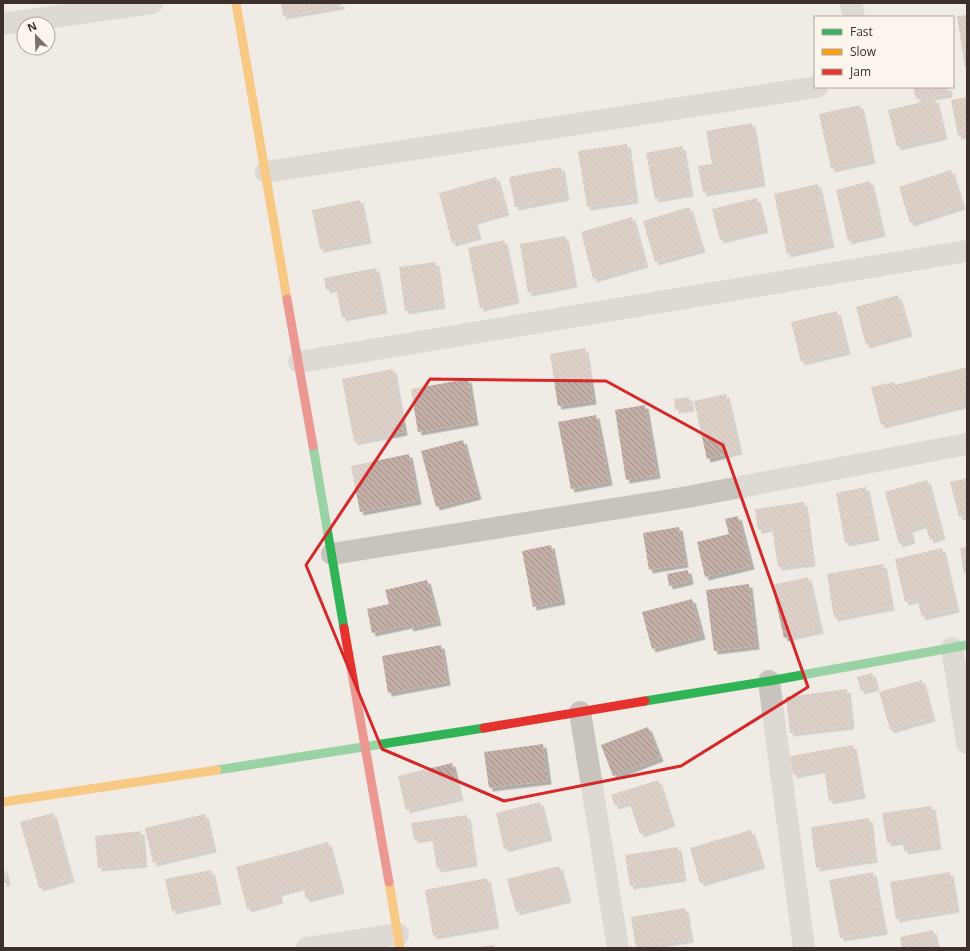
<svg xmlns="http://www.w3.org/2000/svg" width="970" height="951" font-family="'Open Sans',sans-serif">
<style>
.building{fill:url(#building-back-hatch);filter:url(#shadow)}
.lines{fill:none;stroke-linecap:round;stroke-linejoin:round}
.street{stroke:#c9c3be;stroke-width:22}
.fast{stroke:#30b455;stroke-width:9}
.slow{stroke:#ff9f0a;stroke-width:9}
.jam{stroke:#e5322d;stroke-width:9}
.marked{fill:none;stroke:#d62828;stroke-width:3;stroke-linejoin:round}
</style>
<defs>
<pattern id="building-back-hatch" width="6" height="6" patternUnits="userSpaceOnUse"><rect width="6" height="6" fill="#c3afa7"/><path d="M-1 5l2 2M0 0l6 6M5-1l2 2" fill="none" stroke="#a08f88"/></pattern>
<filter id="shadow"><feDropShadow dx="3.5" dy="3.5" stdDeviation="0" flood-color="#0004"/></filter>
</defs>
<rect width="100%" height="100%" fill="#f0ebe5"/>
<path class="building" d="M281,3H341V6L283,16Z
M967,15V68H965L957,16Z
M913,87H948L949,94L916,99Z
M967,97V134L958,136L951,100Z
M935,99L944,136L897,147L888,110Z
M860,105L872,160L831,169L819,114Z
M752,123L762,183L703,193L698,166L712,164L706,131Z
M627,144L635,200L587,207L578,151Z
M682,146L690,193L655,199L646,153Z
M561,167L566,197L515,207L509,177Z
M951,170L962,206L910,223L899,187Z
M496,177L506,212L474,221L478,236L452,243L439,193Z
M870,181L882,233L848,241L836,190Z
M818,184L831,244L787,254L774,194Z
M757,198L765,229L720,240L712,209Z
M360,200L368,240L320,249L312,210Z
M689,207L702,249L655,262L643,221Z
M632,217L645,264L593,279L581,232Z
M565,236L574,284L528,293L520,244Z
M504,240L516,300L480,308L468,248Z
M436,262L442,305L405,311L399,267Z
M376,268L384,310L342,318L336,288L326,290L324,278Z
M898,295L909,333L866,345L856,307Z
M837,311L847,351L801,362L791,322Z
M585,348L593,401L558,406L550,354Z
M967,367V404L881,425L871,387L894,382L895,385Z
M393,369L404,432L354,442L342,379Z
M468,379L475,422L418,432L411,389Z
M726,394L739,451L707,459L694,401Z
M689,397L691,408L675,410L674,399Z
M645,405L657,475L626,480L615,410Z
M596,415L609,482L571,489L558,422Z
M463,440L478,496L436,507L421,451Z
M409,454L418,501L360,512L351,466Z
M967,478V515L959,517L950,482Z
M927,480L942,536L930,540L925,524L909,529L912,540L899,544L885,492Z
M866,487L876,537L845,543L836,493Z
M804,502L812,563L778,567L772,528L758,530L755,509Z
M738,516L751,566L705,577L697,542L729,534L725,519Z
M679,527L685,564L649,570L643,533Z
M551,545L562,601L533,607L522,551Z
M967,547V573L964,574L960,548Z
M942,548L956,609L922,617L917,599L905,602L895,559Z
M883,564L891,607L834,618L827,574Z
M688,570L690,581L669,586L667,574Z
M808,577L820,630L784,638L772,585Z
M427,580L438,622L410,628L409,625L372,633L367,609L389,604L385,590Z
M749,584L756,646L714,651L706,590Z
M692,599L702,636L652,649L642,612Z
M441,645L447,682L388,693L382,656Z
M872,673L876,687L861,691L857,677Z
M922,680L932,718L890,730L879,692Z
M847,689L851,726L790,733L786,697Z
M648,727L660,758L613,776L601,745Z
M543,744L548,781L489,788L484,752Z
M853,745L862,795L829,801L824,769L793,775L790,756Z
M452,763L460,797L406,810L398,776Z
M658,780L672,823L640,834L629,802L615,806L611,795Z
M540,802L549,837L504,849L496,813Z
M932,806L938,846L904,851L902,841L887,843L882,813Z
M53,813L71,879L39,888L20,822Z
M205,814L213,849L153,863L145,828Z
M467,815L474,863L437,869L432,837L414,840L411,823Z
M869,818L874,859L816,868L811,827Z
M751,830L762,865L700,883L690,848Z
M141,831L144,864L98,868L95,836Z
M328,842L341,890L306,899L303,886L278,893L280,900L247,909L236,867Z
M678,847L683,878L630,886L625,855Z
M3,865L7,882L3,883Z
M559,866L568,899L516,912L507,879Z
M211,870L218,901L172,911L165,879Z
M873,872L884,931L840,938L829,880Z
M950,872L956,909L896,919L890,882Z
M487,878L496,925L433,936L425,890Z
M685,908L690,939L660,944V948H636L631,917Z
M933,930L937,948H902L900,937Z
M494,945L495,948H481L480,947Z"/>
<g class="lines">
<path class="street" d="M851,3L854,17
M3,24L152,3
M266,172L817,87
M299,362L967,251
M332,554L682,498L967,444
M952,648L967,743
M769,681L804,948
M580,712L618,948
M307,948L398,934"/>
<path class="fast" d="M313,446L344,628
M645,701L769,681L967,645
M217,770L484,728"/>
<path class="slow" d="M236,3L287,299
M3,802L217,770
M389,882L400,948"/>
<path class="jam" d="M287,299L313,446
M344,628L389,882
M484,728L645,701"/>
</g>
<path d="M0 0H970V951H0ZM430,379L606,381L723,445L808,687L681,766L504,801L382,749L306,565Z" fill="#f0ebe5" fill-opacity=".55" fill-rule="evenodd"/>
<path class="marked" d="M430,379L606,381L723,445L808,687L681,766L504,801L382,749L306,565Z"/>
<rect width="970" height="951" fill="none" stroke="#3b302b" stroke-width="8"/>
<rect x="814" y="16" width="140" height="72" fill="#fbf5ee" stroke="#aea6a0"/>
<rect x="822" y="29" width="20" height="6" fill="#30b455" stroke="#aea6a0"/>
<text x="850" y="36" font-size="12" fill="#3b302b">Fast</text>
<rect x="822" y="49" width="20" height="6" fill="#ff9f0a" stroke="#aea6a0"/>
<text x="850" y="56" font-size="12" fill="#3b302b">Slow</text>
<rect x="822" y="69" width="20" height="6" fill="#e5322d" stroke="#aea6a0"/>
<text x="850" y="76" font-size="12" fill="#3b302b">Jam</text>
<g transform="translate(36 36) rotate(337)"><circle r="19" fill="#fbf5ee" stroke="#aea6a0"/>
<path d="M0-3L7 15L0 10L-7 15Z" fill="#7a716c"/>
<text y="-6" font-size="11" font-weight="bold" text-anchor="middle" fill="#3b302b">N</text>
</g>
</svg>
